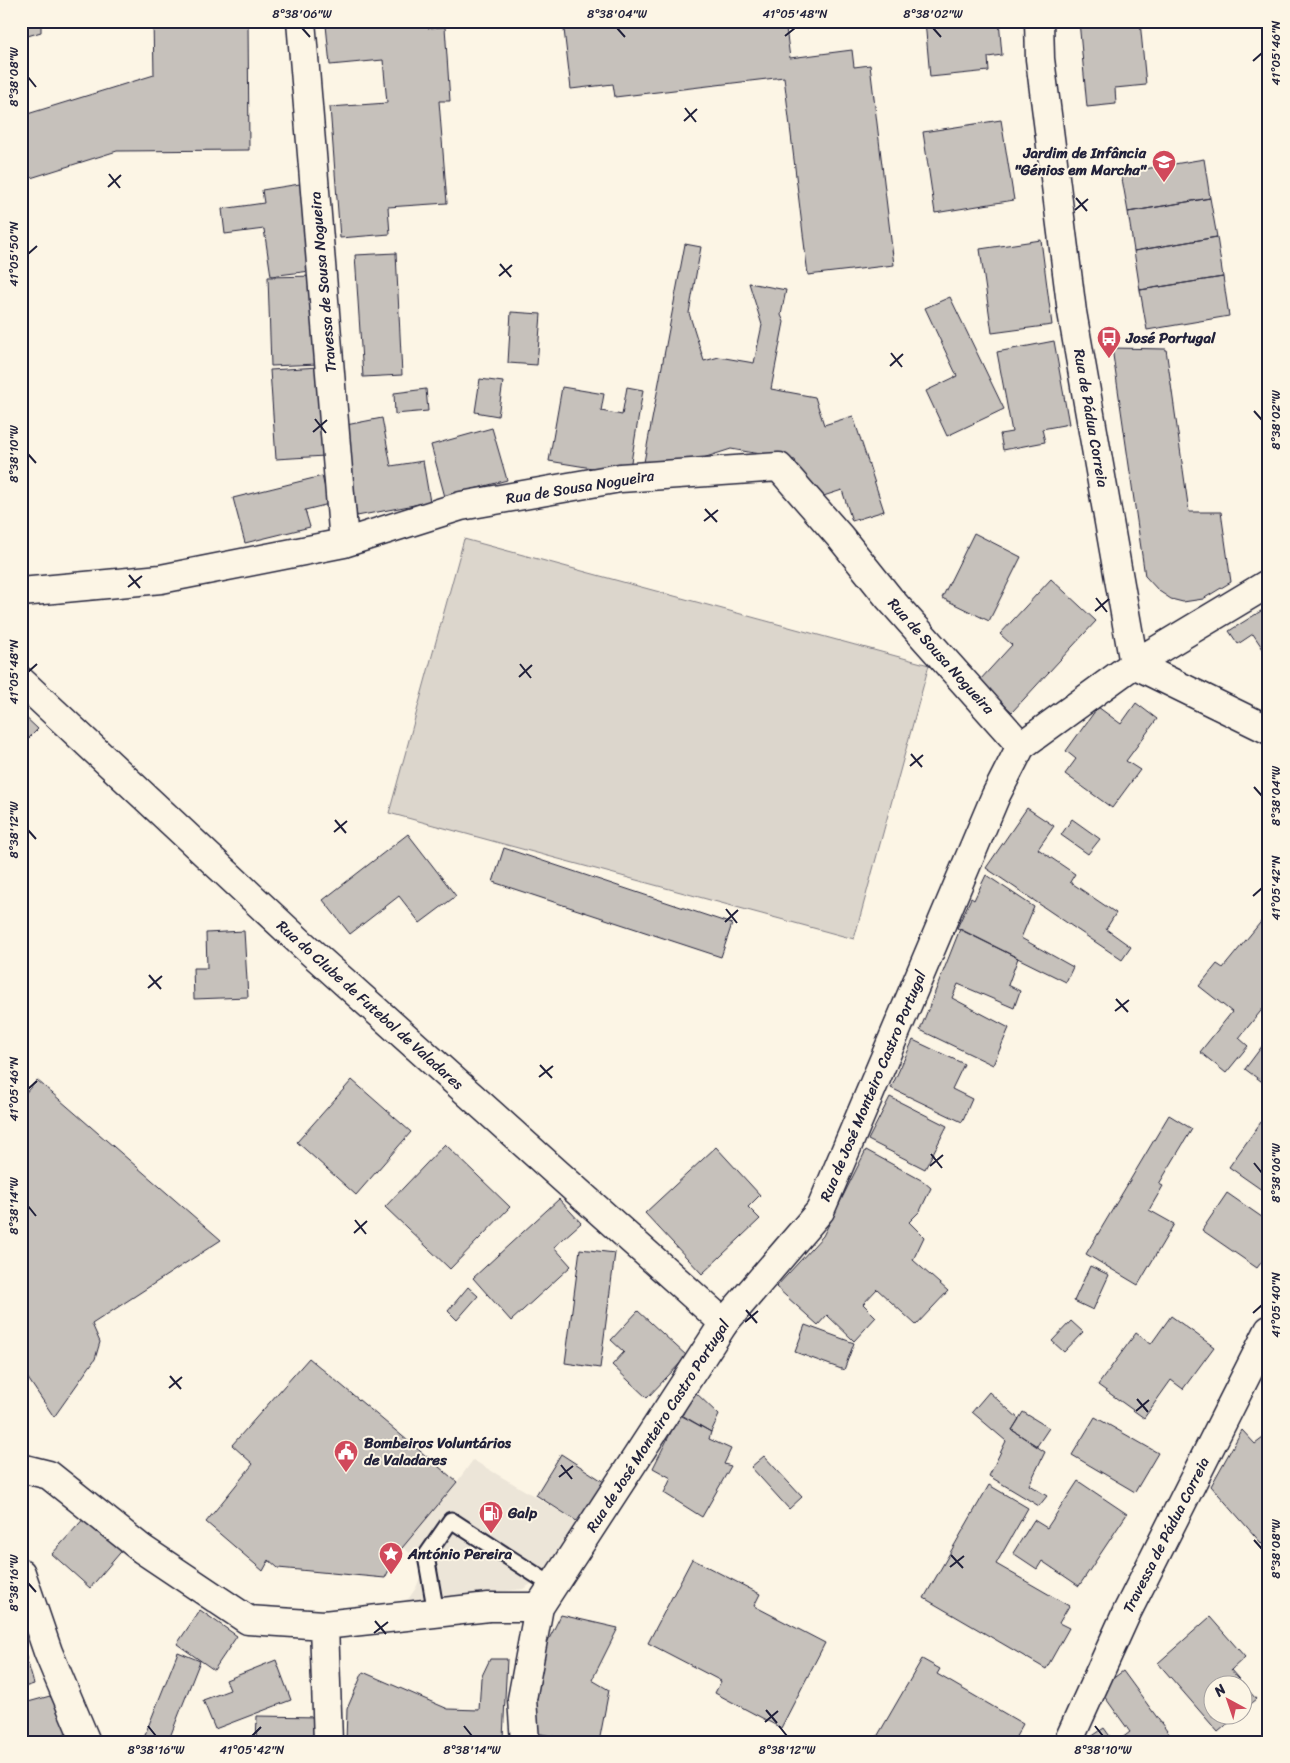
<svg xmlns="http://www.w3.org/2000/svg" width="1290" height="1763" font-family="Sriracha,sans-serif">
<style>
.built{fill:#ece5d8}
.green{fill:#dcd6cc;stroke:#7f7c84}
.building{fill:#c6c1bb;stroke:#22223b}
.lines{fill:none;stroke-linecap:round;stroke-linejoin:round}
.lane-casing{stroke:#22223b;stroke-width:19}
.street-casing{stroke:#22223b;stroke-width:31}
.secondary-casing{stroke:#22223b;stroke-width:31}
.lane{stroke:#fcf5e5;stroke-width:15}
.street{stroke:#fcf5e5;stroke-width:28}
.secondary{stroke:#fcf5e5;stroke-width:28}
.ticks{fill:none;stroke:#22223b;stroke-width:2}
.labels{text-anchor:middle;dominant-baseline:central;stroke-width:4;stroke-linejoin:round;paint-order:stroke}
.poi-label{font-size:15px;font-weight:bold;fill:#22223b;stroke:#fcf5e5;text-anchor:start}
.street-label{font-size:15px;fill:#22223b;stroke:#fcf5e5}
.neatline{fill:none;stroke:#22223b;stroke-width:2}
.ticks-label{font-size:12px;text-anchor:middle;fill:#22223b}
</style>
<rect width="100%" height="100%" fill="#fcf5e5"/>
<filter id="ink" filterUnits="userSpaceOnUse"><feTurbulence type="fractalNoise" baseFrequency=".02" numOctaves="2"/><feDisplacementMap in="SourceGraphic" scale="10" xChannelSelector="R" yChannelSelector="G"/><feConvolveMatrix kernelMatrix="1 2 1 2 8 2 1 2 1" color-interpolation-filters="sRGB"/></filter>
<g filter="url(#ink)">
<path class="built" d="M473,1460L578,1522L546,1571L534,1582L523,1589L399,1604L409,1598L416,1588L421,1575L414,1556L402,1547L457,1482Z"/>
<path class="green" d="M464,539L929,665L854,939L389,813Z"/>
<path class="building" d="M21,21H41V32L21,38Z
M153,21H248L249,150L117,151L21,181V116L154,75Z
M372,21H427L428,28L445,27L450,101H439L447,203L388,207L390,234L340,238L330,107L387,103L383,60L330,65L326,25Z
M563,21H785L790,58L852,50L854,67L870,65L894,265L808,275L784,77L615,97L613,84L571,89Z
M925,21H999L1002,55L988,57L989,71L930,77Z
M1079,21H1140L1146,85L1115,88L1116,104L1087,107Z
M1001,120L1014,200L935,213L923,132Z
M1204,159L1210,198L1128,212L1121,173Z
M306,183L318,270L271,276L264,229L225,234L222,209L264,203L262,190Z
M1210,198L1217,237L1134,251L1128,212Z
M1217,237L1223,277L1140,290L1134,251Z
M1041,240L1052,325L992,333L980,249Z
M685,244L701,247L689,313L704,361L719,357L754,363L762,325L749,283L786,290L781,315L784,322L771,389L815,397L824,425L853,416L884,511L852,521L842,490L808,501L795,460L731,449L641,478Z
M396,253L402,375L363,377L355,255Z
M315,276L318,364L271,366L268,277Z
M1223,277L1229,316L1147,330L1140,290Z
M950,297L1004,409L947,436L926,391L957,376L925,308Z
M511,312L541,314L537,365L508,363Z
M1054,341L1069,424L1042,429L1045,442L1003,450L1000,434L1012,432L997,352Z
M1112,348L1166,349L1189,512H1221L1231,582L1203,599L1183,602L1171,599L1159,591L1145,576Z
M319,367L325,456L276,459L270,370Z
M480,379L503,382L498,416L475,412Z
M562,387L604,394L601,411L622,415L627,387L643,390L629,474L549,461Z
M426,389L428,411L395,414L394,393Z
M382,418L391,466L423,461L430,502L357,516L341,426Z
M492,428L507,480L445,497L431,445Z
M322,476L329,504L305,510L310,527L245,543L233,498Z
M974,533L1021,557L989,621L942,598Z
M1051,579L1096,621L1012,712L979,681L1012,645L1000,634Z
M1269,606V658L1253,634L1238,644L1229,631Z
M1136,703L1157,719L1126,761L1140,770L1112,808L1065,774L1076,759L1066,751L1098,707L1121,724Z
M21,713L38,729L21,746Z
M1027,808L1054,826L1038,849L1075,874L1070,882L1116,913L1106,929L1131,947L1122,960L986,868Z
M1072,819L1100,839L1088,854L1061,835Z
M408,834L456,896L420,923L399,896L350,934L323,900Z
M504,848L732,924L721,957L493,882Z
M986,875L1034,907L1021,938L1073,967L1066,982L957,928L971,898L974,900Z
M1269,912V1001L1239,1038L1248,1046L1226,1073L1200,1052L1232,1012L1199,986L1217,964L1223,968Z
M960,929L1018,958L1008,985L1020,991L1014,1008L958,984L952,998L1009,1028L993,1065L920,1030Z
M244,931L248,997L194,999L193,968H207L206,933Z
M1269,1037V1087L1245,1069Z
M913,1040L964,1064L952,1089L972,1099L962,1122L891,1088Z
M37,1080L221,1240L92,1324L100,1342L95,1359L54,1417L21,1368V1098Z
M352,1080L411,1132L356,1195L297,1142Z
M890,1097L947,1126L925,1169L868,1140Z
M1169,1115L1192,1129L1159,1184L1163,1186L1149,1210L1174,1224L1138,1285L1086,1254Z
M1266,1115L1269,1117V1195L1229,1167Z
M445,1144L510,1207L450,1269L385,1207Z
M716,1147L760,1195L748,1207L760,1219L702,1274L645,1213Z
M866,1150L923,1181L931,1188L920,1211L909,1222L924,1237L913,1260L948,1291L916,1325L877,1289L863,1304L876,1317L854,1341L827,1315L818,1325L776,1287L823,1236Z
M1227,1193L1269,1222V1252L1257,1268L1202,1230Z
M559,1199L581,1223L554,1247L571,1266L511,1321L473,1278Z
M580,1249L615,1253L600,1368L565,1363Z
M1090,1266L1109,1275L1093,1310L1074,1301Z
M468,1287L478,1296L457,1320L448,1311Z
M638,1311L687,1356L647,1398L612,1365L624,1352L611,1340Z
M1171,1316L1214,1347L1183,1389L1171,1380L1144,1418L1098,1385L1136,1333L1151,1344Z
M1071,1321L1083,1332L1064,1352L1052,1341Z
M805,1325L854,1343L844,1370L795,1352Z
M309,1358L457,1482L397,1554L385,1578L278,1568L269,1560L263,1571L206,1522L253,1464L232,1445Z
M694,1391L719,1415L711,1432L682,1416Z
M989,1392L1019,1419L1012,1430L1045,1452L1029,1485L1047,1496L1039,1506L989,1476L1006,1441L972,1412Z
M1023,1412L1049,1428L1037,1446L1012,1430Z
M680,1414L711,1432L709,1439L731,1449L724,1464L731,1466L702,1517L664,1493L671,1478L653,1468Z
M1095,1417L1158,1453L1135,1492L1072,1455Z
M1242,1430L1255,1444L1267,1435L1269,1437V1552L1211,1486Z
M561,1454L604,1482L578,1522L536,1495Z
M764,1456L802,1497L789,1509L751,1467Z
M1078,1481L1127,1514L1079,1586L1042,1561L1037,1569L1013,1553L1034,1520L1047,1528Z
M989,1485L1028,1508L996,1564L1069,1606L1059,1623L1069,1628L1046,1669L924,1598Z
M87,1515L125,1547L90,1588L52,1554Z
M692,1559L760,1594L754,1606L825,1643L781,1728L715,1693L721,1681L648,1643Z
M200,1610L237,1636L214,1670L177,1644Z
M561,1615L618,1628L592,1680L609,1690L599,1742H582L526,1731L541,1655Z
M1210,1617L1245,1657L1231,1670L1256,1699L1242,1710V1686H1212V1716H1237L1218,1732L1158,1663Z
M21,1640L34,1684L21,1688Z
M178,1652L200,1661L168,1742H142Z
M490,1659H507L503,1738L481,1737L479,1742H346L347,1709L363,1672L448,1709L479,1710L481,1678Z
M922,1659L940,1669L937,1674L1023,1724L1013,1742H874Z
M276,1660L291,1700L215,1729L203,1700L230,1690L226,1680Z
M1123,1671L1175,1742H1117L1130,1732L1099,1689Z
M50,1696L71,1730L54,1742H21V1704Z
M257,1716L320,1717V1742H256Z
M1104,1728L1114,1742H1084Z"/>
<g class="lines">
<defs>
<path id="lane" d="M436,1613L426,1556L451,1520L553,1586"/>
<path id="street" d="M301,21L344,543
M21,592L161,579L344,543L461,506L620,478L779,467L841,538L889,598L1021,746
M1134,664L1269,730
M21,681L301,943L724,1323
M21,1468L49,1475L142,1549L248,1620L324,1625L489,1607H539
M21,1573L48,1652L86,1742
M324,1625L328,1742
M1068,1742L1127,1612L1269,1330"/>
<path id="secondary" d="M1039,21L1040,59L1072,312L1134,664
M525,1742L522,1699L539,1607L724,1323L820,1211L996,795L1021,746L1134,664L1269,583"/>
</defs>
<use href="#lane" class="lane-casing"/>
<use href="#street" class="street-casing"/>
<use href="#secondary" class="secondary-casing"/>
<use href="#lane" class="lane"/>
<use href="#street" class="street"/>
<use href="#secondary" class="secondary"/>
</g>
</g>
<path class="ticks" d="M302,28L310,37M617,28L625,37M933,28L941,37M785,36L795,28M1253,61L1262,53M28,77L36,87M685,108L696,122M684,121L697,109M109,174L120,188M108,187L121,175M1076,198L1087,211M1075,210L1088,199M28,254L37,246M500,264L511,277M499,276L512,265M891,353L902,367M890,366L903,354M1254,411L1262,420M315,419L326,433M313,432L327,420M28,454L36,463M705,509L717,522M704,521L718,510M129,575L140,588M128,587L142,576M1096,598L1107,612M1095,611L1109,599M520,664L531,678M28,672L37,664M519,677L532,665M911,754L922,767M910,766L923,755M1254,787L1262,796M335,820L346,833M28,830L36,839M334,832L347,821M1253,896L1262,888M726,909L737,923M725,922L738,910M149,975L161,989M148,988L162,976M1116,999L1128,1012M1115,1011L1129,1000M540,1065L552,1078M539,1077L553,1066M28,1089L37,1081M931,1154L942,1168M1254,1163L1262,1173M930,1166L943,1155M28,1206L36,1216M355,1220L366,1234M354,1233L367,1221M746,1310L757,1323M1253,1313L1262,1305M745,1322L758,1311M170,1376L181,1389M169,1388L182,1377M1137,1399L1148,1412M1136,1411L1149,1400M561,1465L572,1479M559,1477L573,1466M1254,1540L1262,1549M951,1555L963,1568M950,1567L964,1556M28,1583L36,1592M375,1621L386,1634M374,1633L388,1622M766,1710L777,1723M765,1722L778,1711M148,1726L156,1736M464,1726L472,1736M779,1726L787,1736M1095,1726L1103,1736M252,1736L261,1727"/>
<defs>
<symbol id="school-pin" viewBox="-11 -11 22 30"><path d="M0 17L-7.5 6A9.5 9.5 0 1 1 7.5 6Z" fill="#d1495b" stroke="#fcf5e5"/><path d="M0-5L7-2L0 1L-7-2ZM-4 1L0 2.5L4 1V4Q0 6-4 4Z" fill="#fff"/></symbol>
<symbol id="bus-pin" viewBox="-11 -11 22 30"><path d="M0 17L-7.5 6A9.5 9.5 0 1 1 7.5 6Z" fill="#d1495b" stroke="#fcf5e5"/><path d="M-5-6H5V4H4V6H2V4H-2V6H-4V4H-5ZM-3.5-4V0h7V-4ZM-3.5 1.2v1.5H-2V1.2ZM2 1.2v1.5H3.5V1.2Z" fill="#fff"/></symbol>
<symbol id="civic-pin" viewBox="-11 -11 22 30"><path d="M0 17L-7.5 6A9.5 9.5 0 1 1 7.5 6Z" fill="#d1495b" stroke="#fcf5e5"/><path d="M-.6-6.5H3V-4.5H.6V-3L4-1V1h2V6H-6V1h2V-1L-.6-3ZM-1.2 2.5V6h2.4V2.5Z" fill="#fff"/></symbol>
<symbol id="fuel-pin" viewBox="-11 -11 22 30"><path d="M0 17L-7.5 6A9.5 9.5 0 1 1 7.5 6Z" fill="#d1495b" stroke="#fcf5e5"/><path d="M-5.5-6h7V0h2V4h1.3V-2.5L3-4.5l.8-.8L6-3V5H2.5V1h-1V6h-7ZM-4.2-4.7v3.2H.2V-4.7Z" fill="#fff"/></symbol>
<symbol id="sight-pin" viewBox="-11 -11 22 30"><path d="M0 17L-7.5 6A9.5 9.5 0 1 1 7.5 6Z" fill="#d1495b" stroke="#fcf5e5"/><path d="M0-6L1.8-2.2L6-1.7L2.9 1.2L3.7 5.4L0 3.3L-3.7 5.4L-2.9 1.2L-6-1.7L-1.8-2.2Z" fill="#fff"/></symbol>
</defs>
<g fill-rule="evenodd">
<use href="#school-pin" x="1150" y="148" width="28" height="38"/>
<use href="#bus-pin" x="1095" y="324" width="28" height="38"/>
<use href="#civic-pin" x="332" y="1438" width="28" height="38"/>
<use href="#fuel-pin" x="477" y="1499" width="28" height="38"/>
<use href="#sight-pin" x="377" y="1540" width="28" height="38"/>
</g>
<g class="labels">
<g class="poi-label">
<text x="1146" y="153" text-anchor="end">Jardim de Infância<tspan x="1146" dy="17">"Génios em Marcha"</tspan></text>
<text x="1126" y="338">José Portugal</text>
<text x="364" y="1443">Bombeiros Voluntários<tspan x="364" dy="17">de Valadares</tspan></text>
<text x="508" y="1513">Galp</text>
<text x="408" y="1554">António Pereira</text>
</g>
<g class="street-label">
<text transform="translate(323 282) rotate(-95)">Travessa de Sousa Nogueira</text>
<text transform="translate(1091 418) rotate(80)">Rua de Pádua Correia</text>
<text transform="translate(580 487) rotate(-9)">Rua de Sousa Nogueira</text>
<text transform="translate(941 656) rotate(48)">Rua de Sousa Nogueira</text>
<text transform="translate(370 1005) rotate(42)">Rua do Clube de Futebol de Valadares</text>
<text transform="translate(873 1086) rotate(-67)">Rua de José Monteiro Castro Portugal</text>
<text transform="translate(658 1426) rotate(-57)">Rua de José Monteiro Castro Portugal</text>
<text transform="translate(1166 1535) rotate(-63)">Travessa de Pádua Correia</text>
</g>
</g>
<rect width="1290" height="1763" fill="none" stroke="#fcf5e5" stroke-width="55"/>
<g transform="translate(1228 1700) rotate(320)"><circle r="24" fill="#fcf5e5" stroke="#a5a1a1"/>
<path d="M0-4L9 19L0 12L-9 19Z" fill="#d1495b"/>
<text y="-8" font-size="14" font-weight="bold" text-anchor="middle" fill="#22223b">N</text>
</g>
<rect x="28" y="28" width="1234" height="1708" class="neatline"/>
<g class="ticks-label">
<text x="302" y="18">8°38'06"W</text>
<text x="617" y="18">8°38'04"W</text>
<text x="795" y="18">41°05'48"N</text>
<text x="933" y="18">8°38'02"W</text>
<text transform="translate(1276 53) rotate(-90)" y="4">41°05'46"N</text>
<text transform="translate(14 77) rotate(-90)" y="4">8°38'08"W</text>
<text transform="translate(14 254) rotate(-90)" y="4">41°05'50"N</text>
<text transform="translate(1276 420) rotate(-90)" y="4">8°38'02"W</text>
<text transform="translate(14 454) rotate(-90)" y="4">8°38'10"W</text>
<text transform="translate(14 672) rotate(-90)" y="4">41°05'48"N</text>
<text transform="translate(1276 796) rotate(-90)" y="4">8°38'04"W</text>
<text transform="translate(14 830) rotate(-90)" y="4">8°38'12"W</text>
<text transform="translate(1276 888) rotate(-90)" y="4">41°05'42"N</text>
<text transform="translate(14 1089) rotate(-90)" y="4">41°05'46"N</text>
<text transform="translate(1276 1173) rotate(-90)" y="4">8°38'06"W</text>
<text transform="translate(14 1206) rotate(-90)" y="4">8°38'14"W</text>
<text transform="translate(1276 1305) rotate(-90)" y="4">41°05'40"N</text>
<text transform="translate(1276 1549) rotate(-90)" y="4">8°38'08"W</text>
<text transform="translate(14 1583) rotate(-90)" y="4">8°38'16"W</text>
<text x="156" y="1754">8°38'16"W</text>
<text x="252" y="1754">41°05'42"N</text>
<text x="472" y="1754">8°38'14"W</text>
<text x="787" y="1754">8°38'12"W</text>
<text x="1103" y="1754">8°38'10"W</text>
</g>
</svg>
